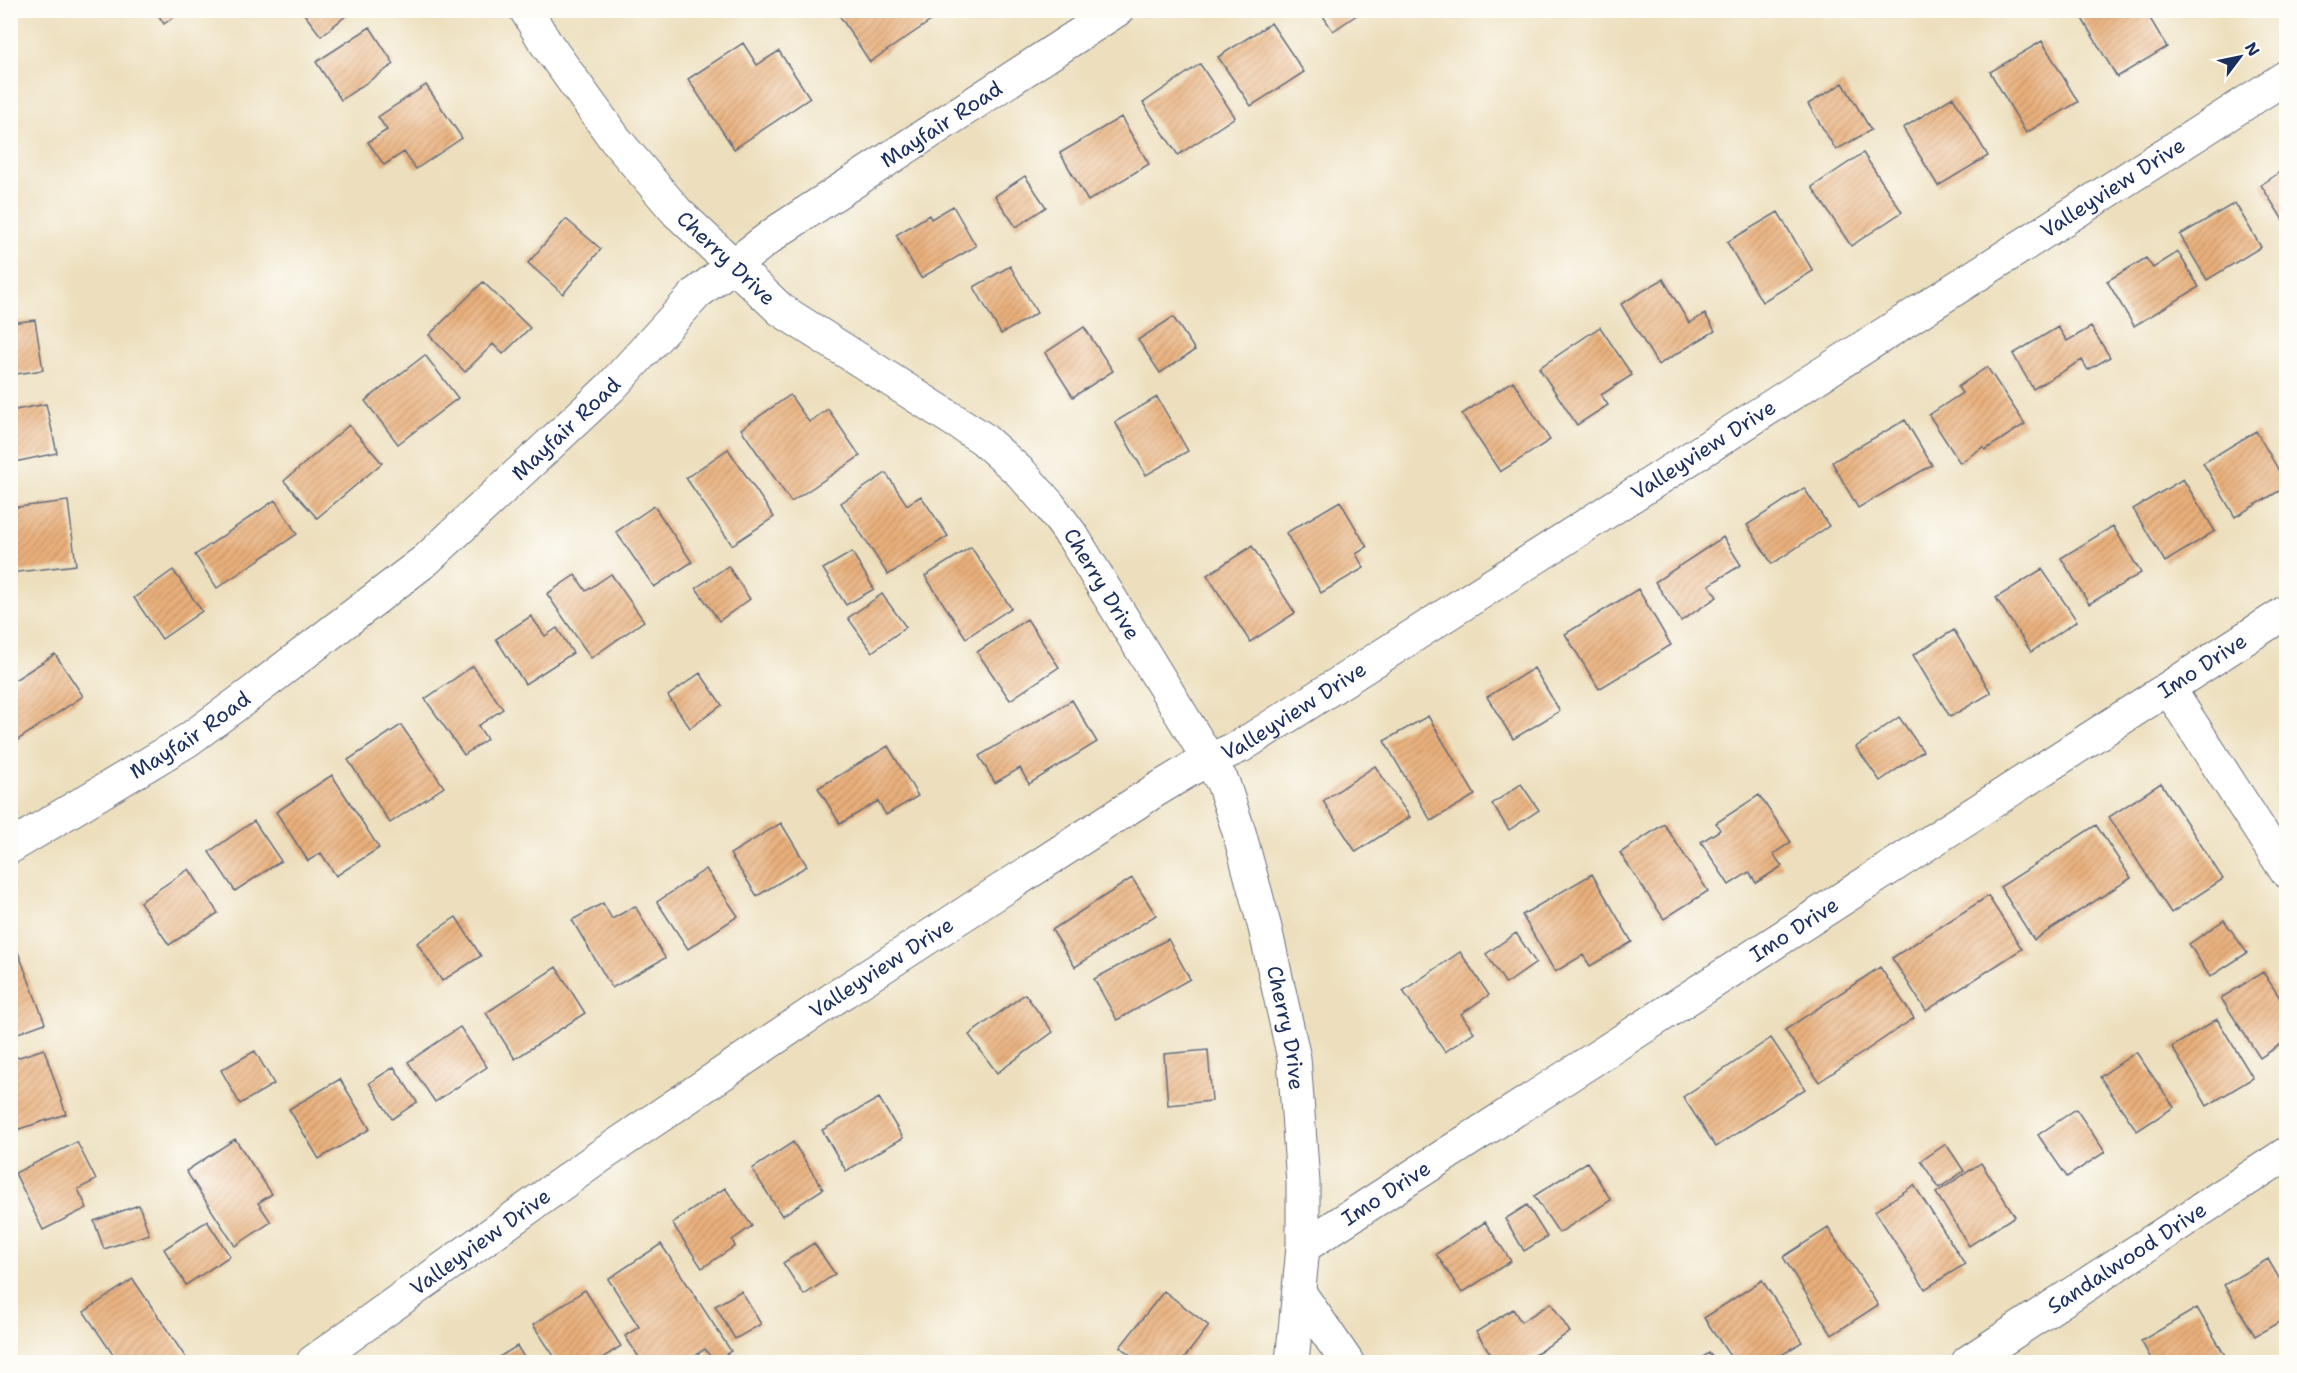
<svg xmlns="http://www.w3.org/2000/svg" width="2297" height="1373" font-family="'Shantell Sans',sans-serif">
<style>
.building{fill:url(#building-hatch)}
.lines{fill:none;stroke-linecap:round;stroke-linejoin:round}
.street-casing{stroke:#646d7f;stroke-width:35}
.street{stroke:#fff;stroke-width:33}
.labels{text-anchor:middle;dominant-baseline:central;stroke-width:5;stroke-linejoin:round;paint-order:stroke}
.street-label{font-size:21px;fill:#1b2f5e;stroke:#fdfcf7}
</style>
<defs>
<pattern id="building-hatch" width="6" height="6" patternUnits="userSpaceOnUse" patternTransform="scale(1.5)"><rect width="6" height="6" fill="#eab07b"/><path d="M-1 1l2-2M0 6l6-6M5 7l2-2" fill="none" stroke="#bd9068"/></pattern>
</defs>
<rect width="100%" height="100%" fill="#fdfcf7"/>
<filter id="ink" filterUnits="userSpaceOnUse"><feTurbulence type="fractalNoise" baseFrequency=".0167" numOctaves="2"/><feDisplacementMap in="SourceGraphic" scale="12" xChannelSelector="R" yChannelSelector="G"/><feConvolveMatrix kernelMatrix="1 2 1 2 8 2 1 2 1" color-interpolation-filters="sRGB"/></filter>
<filter id="wash" filterUnits="userSpaceOnUse"><feTurbulence type="fractalNoise" baseFrequency=".008" numOctaves="4" result="noise"/><feDisplacementMap in="SourceGraphic" scale="24" xChannelSelector="R" yChannelSelector="G"/><feGaussianBlur stdDeviation="1.35" result="paint"/><feColorMatrix in="noise" values="0 0 0 0 0 0 0 0 0 0 0 0 0 0 0 0 0 1.4 0 .05"/><feComposite in="paint" operator="in"/></filter>
<g filter="url(#wash)">
<rect width="100%" height="100%" fill="#eddfbd"/>
<g id="blocks">
<path class="building" d="M155,10H183L164,24Z
M301,10H353L321,36Z
M846,10H947L870,62L839,15Z
M1319,10H1364L1333,31Z
M1445,10H1458L1449,16Z
M2092,10H2145L2167,47L2117,77L2081,17Z
M1271,23L1304,72L1251,106L1218,57Z
M370,27L394,64L341,100L316,62Z
M2042,41L2078,102L2026,133L1990,72Z
M743,43L757,65L779,51L810,98L734,149L688,79Z
M1200,64L1235,117L1178,155L1143,103Z
M1843,83L1871,130L1836,150L1808,104Z
M426,85L462,138L416,169L404,152L384,165L368,142L387,130L378,117Z
M1953,97L1988,156L1938,186L1903,128Z
M1121,117L1149,164L1088,201L1060,153Z
M1863,153L1902,212L1851,246L1812,187Z
M2286,168V225L2261,185Z
M1025,176L1046,207L1016,227L995,196Z
M2235,203L2261,247L2207,280L2180,235Z
M953,206L976,246L921,278L896,235L929,215L931,219Z
M1778,212L1813,271L1762,302L1727,242Z
M566,219L601,249L563,294L528,263Z
M2178,252L2199,287L2134,326L2107,281L2146,258L2153,268Z
M1010,266L1037,313L1001,334L974,287Z
M1663,279L1689,323L1705,314L1715,331L1658,365L1621,304Z
M483,282L530,328L503,354L493,344L465,372L429,335Z
M1173,317L1195,350L1160,373L1138,340Z
M35,320L43,370L10,375V323Z
M1084,327L1113,371L1073,397L1045,353Z
M1600,327L1632,375L1601,395L1608,405L1577,425L1539,368Z
M2058,327L2067,341L2091,327L2110,357L2088,370L2082,360L2033,389L2013,354Z
M425,355L458,398L398,444L365,401Z
M1987,367L2025,424L1985,450L1983,447L1960,463L1929,415L1962,393L1958,387Z
M1513,381L1550,440L1500,472L1462,414Z
M790,395L809,422L828,409L860,456L791,502L741,429Z
M1157,397L1188,451L1146,475L1115,422Z
M46,404L57,453L10,463V411Z
M1905,420L1932,465L1858,508L1832,462Z
M349,425L382,463L317,518L284,481Z
M2256,431L2286,483V487L2235,517L2203,463Z
M728,449L774,517L732,545L686,478Z
M886,473L907,505L921,496L948,536L888,575L841,503Z
M2183,479L2215,531L2165,562L2133,509Z
M1804,488L1829,526L1772,564L1747,525Z
M275,500L297,534L217,588L195,555Z
M68,501L76,565L10,573V508Z
M1340,501L1367,547L1356,554L1364,568L1321,593L1286,533Z
M654,506L692,562L654,587L616,532Z
M2113,526L2141,573L2089,604L2061,558Z
M1723,537L1741,565L1709,585L1717,597L1681,621L1655,582Z
M1252,546L1295,613L1250,642L1207,575Z
M971,547L1011,608L966,638L925,576Z
M852,552L874,589L846,605L823,569Z
M728,566L750,599L719,621L696,588Z
M2042,569L2077,621L2031,652L1996,598Z
M173,570L202,611L162,639L134,598Z
M611,574L644,621L591,658L547,594L575,575L586,591Z
M1638,589L1671,645L1599,689L1565,634Z
M882,594L906,627L872,652L848,618Z
M531,616L545,636L557,628L573,653L525,684L496,639Z
M1027,619L1059,667L1010,700L977,652Z
M1954,630L1991,693L1950,717L1913,655Z
M55,654L83,696L10,745V683Z
M473,666L503,709L478,726L487,739L464,755L425,699Z
M1534,668L1560,711L1513,739L1487,697Z
M700,673L722,705L690,728L668,696Z
M1072,700L1097,742L1029,784L1020,768L995,783L979,756Z
M1428,716L1475,795L1431,821L1384,741Z
M1899,717L1923,751L1880,781L1856,747Z
M401,725L444,787L390,823L348,760Z
M888,746L918,796L886,815L878,801L840,824L818,788Z
M1375,766L1410,817L1356,852L1323,801Z
M332,775L379,848L336,876L321,853L308,861L276,812Z
M2161,783L2223,879L2171,913L2109,817Z
M1521,784L1539,810L1509,830L1492,804Z
M1759,795L1791,842L1773,854L1782,866L1756,883L1749,872L1729,885L1701,842L1720,830L1716,823Z
M254,821L281,861L235,891L209,852Z
M781,823L807,866L757,896L730,854Z
M1664,824L1708,891L1664,919L1620,853Z
M2096,825L2131,878L2034,940L2000,887Z
M189,869L218,913L169,945L140,902Z
M706,869L738,916L688,949L657,902Z
M1592,874L1632,942L1590,966L1583,955L1555,972L1522,915Z
M1132,878L1156,915L1075,967L1052,930Z
M1988,896L2022,949L1926,1011L1892,958Z
M603,903L612,919L635,906L665,958L612,988L572,920Z
M456,917L481,956L442,981L417,943Z
M2224,920L2247,953L2210,977L2189,944Z
M1516,933L1536,963L1506,984L1486,954Z
M1168,939L1190,979L1117,1020L1094,979Z
M18,952L45,1023L10,1036V955Z
M1460,952L1489,995L1461,1014L1474,1032L1445,1052L1403,991Z
M556,967L585,1013L515,1059L486,1013Z
M1880,967L1914,1018L1819,1082L1785,1030Z
M2263,972L2286,1007V1041L2260,1058L2221,998Z
M1025,994L1053,1032L997,1073L969,1035Z
M2217,1019L2253,1078L2207,1106L2172,1047Z
M460,1027L487,1067L435,1102L408,1062Z
M1771,1038L1805,1089L1716,1147L1683,1097Z
M44,1049L66,1114L10,1132V1060Z
M1208,1050L1212,1101L1168,1105L1164,1054Z
M255,1051L274,1084L240,1104L221,1070Z
M2136,1052L2174,1107L2137,1131L2100,1077Z
M394,1067L417,1102L392,1119L369,1083Z
M340,1079L370,1129L319,1159L289,1109Z
M879,1098L903,1138L846,1171L822,1130Z
M2076,1109L2105,1152L2067,1177L2038,1135Z
M235,1139L272,1194L258,1203L271,1222L235,1246L186,1171Z
M77,1142L96,1180L78,1189L87,1208L43,1230L15,1173Z
M793,1142L823,1189L782,1216L752,1169Z
M1946,1144L1964,1171L1939,1188L1921,1161Z
M1587,1162L1611,1200L1559,1233L1534,1196Z
M1981,1163L2015,1216L1969,1246L1936,1193Z
M1914,1185L1965,1264L1925,1289L1875,1211Z
M725,1188L752,1226L732,1240L735,1246L702,1268L672,1223Z
M139,1205L149,1234L104,1249L94,1221Z
M1527,1205L1547,1237L1524,1251L1505,1219Z
M207,1221L230,1256L186,1285L164,1249Z
M1485,1222L1511,1261L1462,1293L1436,1254Z
M1828,1228L1878,1305L1832,1335L1783,1257Z
M814,1243L835,1274L804,1295L783,1263Z
M661,1244L731,1351L714,1362L705,1349L685,1362H642L625,1336L639,1327L608,1279Z
M2268,1259L2286,1290V1318L2255,1336L2224,1285Z
M133,1279L188,1361L186,1362H118L84,1312Z
M1762,1280L1802,1342L1771,1362H1734L1704,1318Z
M585,1290L621,1346L596,1362H558L533,1325Z
M741,1291L761,1324L735,1339L715,1306Z
M1164,1291L1209,1326L1181,1362H1140L1120,1347Z
M1551,1303L1570,1332L1523,1362H1496L1476,1332L1513,1309L1521,1322Z
M2197,1308L2226,1357L2217,1362H2153L2141,1341Z
M517,1346L527,1362H491Z
M1709,1353L1716,1362H1695Z"/>
</g>
</g>
<g filter="url(#ink)">
<use href="#blocks" fill-opacity="0" stroke="#646d7f" stroke-width="1.5"/>
<g class="lines">
<defs>
<g id="street">
<path id="s1" d="M526,10L545,42L615,139L677,212L781,310L982,438L1021,473L1050,506L1073,537L1209,760L1223,783L1239,832L1265,928L1294,1058L1303,1183V1247L1292,1362"/>
<path d="M2169,689L2286,871"/>
<path id="s2" d="M10,847L188,740L252,693L426,560L611,387L697,293L778,231L1117,10"/>
<path id="s3" d="M1303,1247L2286,612"/>
<path d="M1299,1292L1347,1362"/>
<path id="s4" d="M313,1362L599,1157L839,995L1153,792L1196,766L1241,746L2286,77"/>
<path id="s5" d="M1968,1362L2286,1154"/>
</g>
</defs>
<use href="#street" class="street-casing"/>
<use href="#street" class="street"/>
</g>
</g>
<g class="labels">
<g class="street-label">
<text stroke="none"><textPath href="#s2" startOffset="1184">Mayfair Road</textPath></text>
<text stroke="none"><textPath href="#s4" startOffset="2150">Valleyview Drive</textPath></text>
<text stroke="none"><textPath href="#s1" startOffset="320">Cherry Drive</textPath></text>
<text stroke="none"><textPath href="#s2" startOffset="698">Mayfair Road</textPath></text>
<text stroke="none"><textPath href="#s4" startOffset="1664">Valleyview Drive</textPath></text>
<text stroke="none"><textPath href="#s1" startOffset="824">Cherry Drive</textPath></text>
<text stroke="none"><textPath href="#s3" startOffset="1071">Imo Drive</textPath></text>
<text stroke="none"><textPath href="#s4" startOffset="1178">Valleyview Drive</textPath></text>
<text stroke="none"><textPath href="#s2" startOffset="212">Mayfair Road</textPath></text>
<text stroke="none"><textPath href="#s3" startOffset="585">Imo Drive</textPath></text>
<text stroke="none"><textPath href="#s4" startOffset="692">Valleyview Drive</textPath></text>
<text stroke="none"><textPath href="#s1" startOffset="1310">Cherry Drive</textPath></text>
<text stroke="none"><textPath href="#s3" startOffset="99">Imo Drive</textPath></text>
<text stroke="none"><textPath href="#s4" startOffset="206">Valleyview Drive</textPath></text>
<text stroke="none"><textPath href="#s5" startOffset="190">Sandalwood Drive</textPath></text>
</g>
</g>
<rect width="2297" height="1373" fill="none" stroke="#fdfcf7" stroke-width="36"/>
<g transform="translate(2240 57) rotate(58)" stroke="#fdfcf7" stroke-width="4.5" paint-order="stroke">
<path d="M0-4.5L10 22L0 15L-10 22Z" fill="#1b2f5e"/>
<text y="-9" font-size="16" font-weight="bold" text-anchor="middle" fill="#1b2f5e">N</text>
</g>
</svg>
